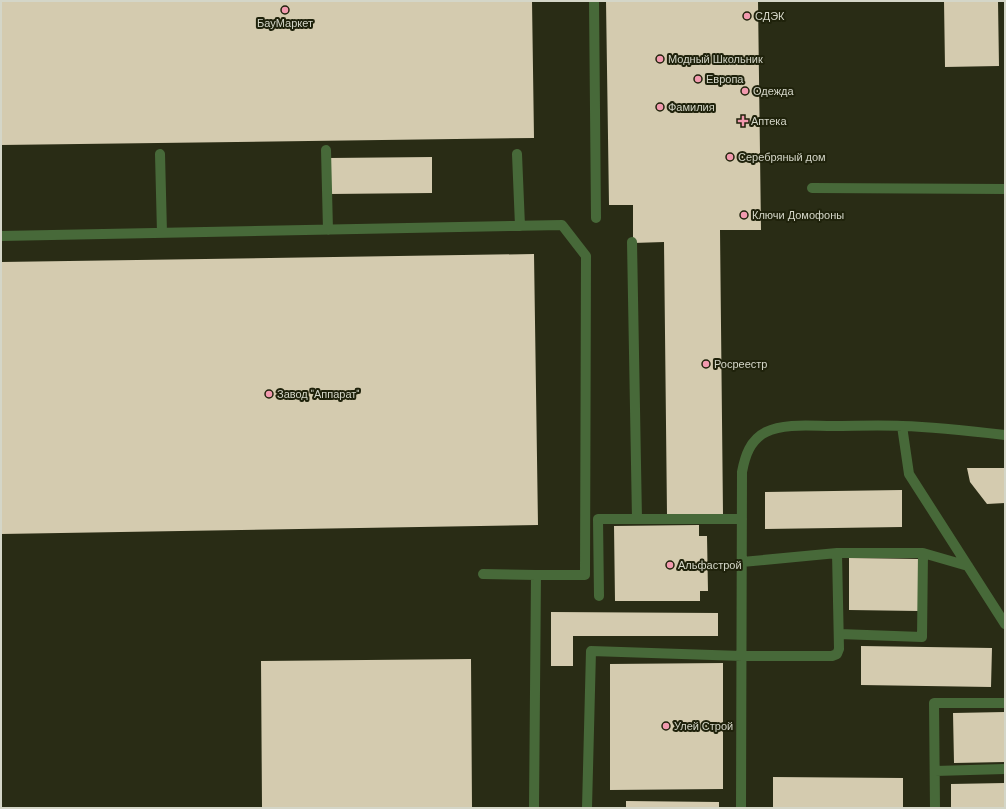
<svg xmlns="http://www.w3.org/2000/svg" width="1006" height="809" font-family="'DM Sans',sans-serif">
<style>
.building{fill:#d4cbaf}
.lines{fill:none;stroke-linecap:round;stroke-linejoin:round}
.lane{stroke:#476939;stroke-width:10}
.poi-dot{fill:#f29aaf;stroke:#1f220b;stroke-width:1.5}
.labels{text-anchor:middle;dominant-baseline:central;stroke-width:4;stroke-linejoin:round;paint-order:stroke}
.poi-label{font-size:11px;fill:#d4d6c8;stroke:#1f220b;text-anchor:start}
</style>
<rect width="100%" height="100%" fill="#292c15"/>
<path class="building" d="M1,1H532L534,138L1,145Z
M606,1H758L761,230H720L723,514L667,515L664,242L633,243V205H609Z
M944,1H998L999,66L945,67Z
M432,157V193L330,194L329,158Z
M534,254L538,525L1,534V262Z
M967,468H1005V503L987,504L970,482Z
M902,490V527L765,529V492Z
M699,525V536H707L708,591H700V601H615L614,526Z
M849,558L919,559L918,611L849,610Z
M551,612L718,613V636H573V666H551Z
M861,646L992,648L991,687L861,685Z
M471,659L472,808H262L261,661Z
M723,663V789L610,790V664Z
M1005,712V762L954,763L953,713Z
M773,777L903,778V808H773Z
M1005,783V808H951V784Z
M626,801L719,802V808H626Z"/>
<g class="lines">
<path class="lane" d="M594,1L596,218
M326,150L328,230
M160,154L162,233
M517,154L520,226
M812,188L1005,189
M1,236L562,225L586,256L585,575H536L534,808
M632,242L637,519
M902,426L909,474L1005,624
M742,562L837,553
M483,574L536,575
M599,596L598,519H742
M839,634L922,637L923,553
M935,771L1005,769
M587,808L591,651L742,656H832L837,654L839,649L837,553H923L968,566
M741,808L742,472C745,456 750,440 766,432C784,423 812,426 832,426C855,426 879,425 902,426C936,427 971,431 1005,435
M935,808L934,703H1005"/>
</g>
<g class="poi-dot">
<circle cx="285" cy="10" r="4"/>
<circle cx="747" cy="16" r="4"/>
<circle cx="660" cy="59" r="4"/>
<circle cx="698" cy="79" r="4"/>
<circle cx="745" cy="91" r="4"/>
<circle cx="660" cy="107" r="4"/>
<path d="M741 115h4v4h4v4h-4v4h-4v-4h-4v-4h4z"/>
<circle cx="730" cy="157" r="4"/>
<circle cx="744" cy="215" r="4"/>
<circle cx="706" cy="364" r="4"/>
<circle cx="269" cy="394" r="4"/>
<circle cx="670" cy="565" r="4"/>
<circle cx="666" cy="726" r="4"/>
</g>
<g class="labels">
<g class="poi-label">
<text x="755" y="16">СДЭК</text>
<text x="285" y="23" text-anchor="middle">БауМаркет</text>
<text x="668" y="59">Модный Школьник</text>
<text x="706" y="79">Европа</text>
<text x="753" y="91">Одежда</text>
<text x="668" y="107">Фамилия</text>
<text x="751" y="121">Аптека</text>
<text x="738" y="157">Серебряный дом</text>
<text x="752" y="215">Ключи Домофоны</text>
<text x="714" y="364">Росреестр</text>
<text x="277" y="394">Завод "Аппарат"</text>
<text x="678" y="565">Альфастрой</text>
<text x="674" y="726">Улей Строй</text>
</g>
</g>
<rect width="1006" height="809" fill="none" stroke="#d4d6c8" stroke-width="4"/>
</svg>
